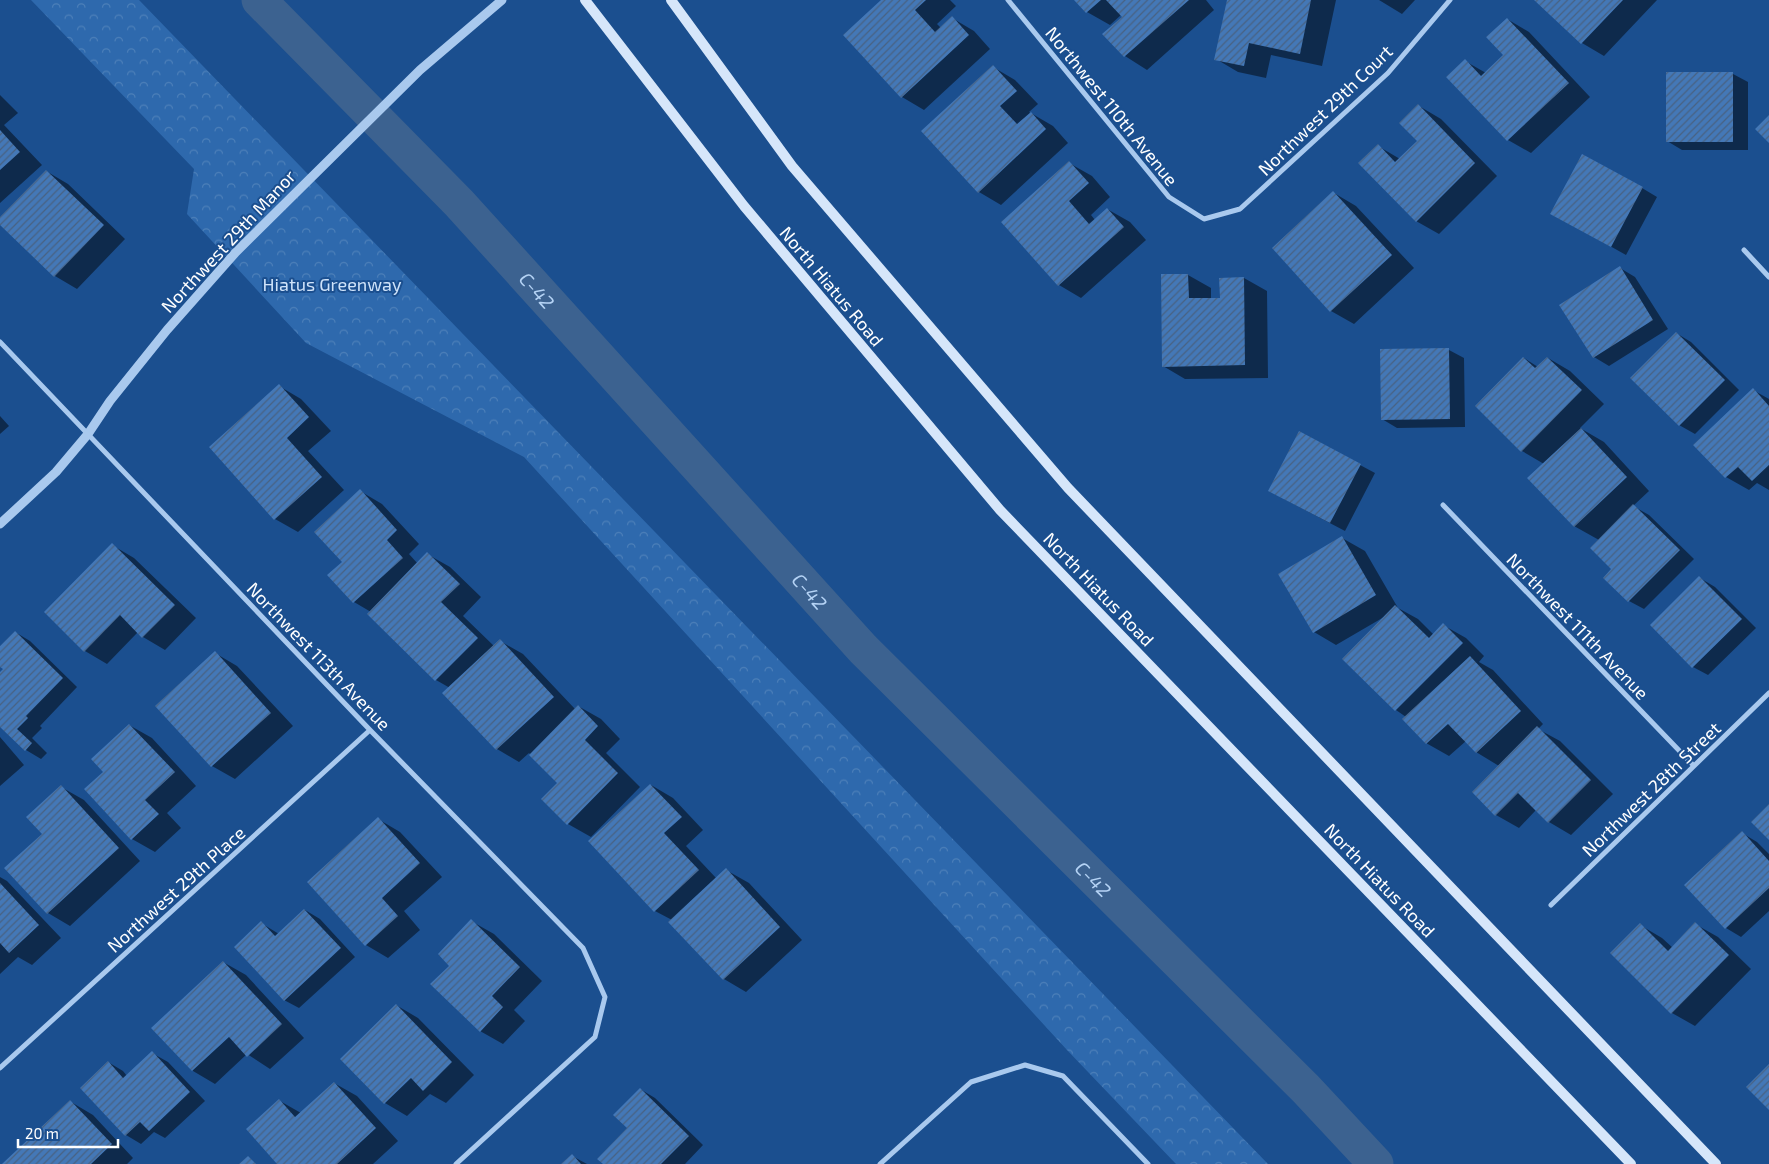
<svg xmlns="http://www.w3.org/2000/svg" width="1769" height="1164" font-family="'Exo 2',sans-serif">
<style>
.forest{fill:url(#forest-crowns)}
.shadow{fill:#0007}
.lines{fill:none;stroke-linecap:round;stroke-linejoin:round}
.canal{stroke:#3c6290;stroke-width:35}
.building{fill:url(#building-hatch)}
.minor{stroke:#a9c9ee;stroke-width:5}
.tertiary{stroke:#a9c9ee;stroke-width:9}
.secondary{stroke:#d6e6fa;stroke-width:10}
.labels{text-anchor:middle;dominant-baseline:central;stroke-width:4;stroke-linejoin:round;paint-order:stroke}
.street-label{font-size:18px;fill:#fff;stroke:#1b4f8f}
.park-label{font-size:18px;fill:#cfe3fa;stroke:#1b4f8f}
.water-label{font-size:19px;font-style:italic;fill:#b5d3f5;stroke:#1b4f8f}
</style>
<defs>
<pattern id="forest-crowns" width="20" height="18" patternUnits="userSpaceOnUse" patternTransform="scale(1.25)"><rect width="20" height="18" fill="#2e69ad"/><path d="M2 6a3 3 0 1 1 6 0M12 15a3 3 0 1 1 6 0" fill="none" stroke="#4d80b9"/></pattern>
<pattern id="building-hatch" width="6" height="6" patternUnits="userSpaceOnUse" patternTransform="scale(1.25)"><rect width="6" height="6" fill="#4478b7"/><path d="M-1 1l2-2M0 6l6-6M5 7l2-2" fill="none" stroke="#486282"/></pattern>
</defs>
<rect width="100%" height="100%" fill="#1b4f8f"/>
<path class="forest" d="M31,0H139L1268,1164H1176L1067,1050L524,457L306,343L187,214L194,169Z"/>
<path class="shadow" d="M883,0H950L956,6L937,24L941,28L952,18L974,31L990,49L924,110L902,97Z
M1076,0H1206L1214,10L1147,70L1125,56L1104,34L1123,17L1121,15L1110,25L1087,12Z
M1228,0H1336L1322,66L1271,55L1266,78L1238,72L1216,59Z
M1379,0H1415L1402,14Z
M1536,0H1657L1604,56L1582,43Z
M1507,19L1529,32L1590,97L1531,153L1508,140L1448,77L1465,61L1486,73L1505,55Z
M993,67L1015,80L1038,104L1029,112L1053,126L1068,143L1001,205L979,192Z
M1668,73L1733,74L1748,82V150H1682L1667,141Z
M0,95L18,113L4,125L42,165L0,203Z
M1419,106L1441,119L1497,176L1439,234L1416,221L1378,146L1400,159L1418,141Z
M1069,163L1092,176L1110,197L1091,215L1095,220L1107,209L1130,222L1146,240L1081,298L1059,285Z
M46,171L68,184L125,239L77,289L55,276L0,223V218Z
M1642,188L1657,197L1626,255L1567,222Z
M1334,193L1356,206L1414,268L1354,324L1331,311Z
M1620,268L1635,277L1668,329L1609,366L1594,357Z
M1162,275H1188L1211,288V299H1221V279L1244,278L1267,291L1268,378L1185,379L1163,366Z
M1676,333L1691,342L1739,390L1695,434L1679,425Z
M1449,350L1464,358L1465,427L1397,428L1382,419Z
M1524,358L1538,367L1548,358L1570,371L1604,404L1580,428L1604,442L1649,491L1633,506L1649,515L1694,559L1644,609L1629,601L1599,540L1574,526L1544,464L1522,451Z
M279,386L301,399L331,431L308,451L344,490L298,532L275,519Z
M1753,390L1769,399V490L1757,483L1749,490L1726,477L1695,445Z
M0,416L9,426L0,434Z
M1360,465L1375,473L1345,531L1284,499Z
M360,491L382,504L419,544L409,554L418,564L427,554L450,567L481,597L463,616L494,646L500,641L523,654L575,709L578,706L601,719L620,739L606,753L640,787L591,837L568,824L543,799L559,783L529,753L519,762L497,749L450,688L436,680L369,614L371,612L354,602L329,575L343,562Z
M1342,538L1365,551L1398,608L1418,619L1434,635L1443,625L1466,638L1484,656L1479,662L1493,670L1543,724L1538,729L1560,741L1613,794L1571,835L1549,822L1536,810L1519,828L1496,815L1499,766L1476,752L1466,741L1449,756L1426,743L1406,717L1396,710L1384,617L1336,645L1314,632Z
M112,545L134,558L196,618L165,650L143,637L138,632L107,664L85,651Z
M1700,578L1715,587L1756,628L1708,675L1693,667Z
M15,632L30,641L77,687L40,726L42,728L32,738L47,753L41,759L26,750L0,725V674L4,669L0,665V648Z
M215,653L237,666L293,726L235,779L212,766Z
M129,725L152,738L196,786L167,813L181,828L155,852L132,839L86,789L104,772Z
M0,737L24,765L0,786Z
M651,785L673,798L703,830L686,846L717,879L726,870L749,883L802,940L746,992L724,979L670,922L672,920L655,911Z
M61,787L84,800L140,861L70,926L48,913L44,834Z
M378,819L400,832L442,877L404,911L420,930L388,958L366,945Z
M1742,833L1757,842L1769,854V911L1741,937L1726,928Z
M0,877L7,881L61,938L32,965L18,957L0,974Z
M305,910L320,919L355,957L299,1008L284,1000L261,923L279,934Z
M471,921L494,934L542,981L514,1010L525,1021L503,1044L480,1031L450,966Z
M1695,924L1718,937L1751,969L1695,1026L1672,1013L1640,925L1662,938L1673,948Z
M223,962L246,975L304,1038L270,1069L247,1054L215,1084L193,1071L153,1028Z
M396,1005L418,1018L474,1075L446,1103L430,1094L407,1116L385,1103Z
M152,1053L168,1062L205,1101L165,1138L154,1132L141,1144L126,1135L108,1062L123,1071L127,1076Z
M334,1083L357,1096L398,1141L373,1164H279L280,1101L301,1113Z
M640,1089L655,1098L703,1145L685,1164H604L629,1128Z
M71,1102L93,1115L133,1158L127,1164H4Z
M572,1156L587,1164H563Z"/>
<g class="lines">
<path class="canal" id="s1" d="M259,0L459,203L863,649L1306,1089L1376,1164"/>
</g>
<path class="building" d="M881,0H926L915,10L935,32L952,16L969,35L901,98L843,35Z
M1074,0H1101L1086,13Z
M1106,0H1189L1124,57L1102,34L1122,17Z
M1227,0H1311L1300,54L1249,43L1244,66L1214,60Z
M1534,0H1623L1581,44Z
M1507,18L1569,83L1507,141L1446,77L1465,59L1481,76L1503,55L1486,37Z
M993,65L1017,91L1000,106L1017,124L1031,112L1046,129L978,193L921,131Z
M1666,72H1733V142H1666Z
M1418,104L1475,163L1416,222L1358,163L1378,144L1395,162L1417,141L1399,123Z
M1769,115V143L1755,129Z
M0,130L20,152L0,170Z
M1582,154L1643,187L1611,247L1550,214Z
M1069,161L1089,183L1069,201L1089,224L1107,208L1124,227L1058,286L1001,222Z
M46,170L104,225L54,277L0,225V217Z
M1333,191L1392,255L1330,312L1272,248Z
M1620,266L1653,320L1593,358L1559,305Z
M1161,274H1188L1189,298H1220L1219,278L1244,277L1245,365L1162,367Z
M1676,332L1725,380L1679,426L1630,378Z
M1449,348L1450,419L1381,420L1380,349Z
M1523,357L1535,368L1547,357L1582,390L1521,452L1475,406Z
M279,384L309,417L287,438L322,477L274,520L209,447Z
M1753,388L1769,406V465L1752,481L1738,467L1725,478L1693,445Z
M1581,428L1627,477L1574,527L1527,478Z
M1299,431L1361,464L1330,523L1268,491Z
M360,489L397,530L387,540L403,558L353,603L327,575L342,562L314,532Z
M1633,504L1680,550L1628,602L1603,578L1611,569L1590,548Z
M1342,536L1376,595L1313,633L1278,574Z
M112,543L175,605L142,638L120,615L84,652L44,612Z
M427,552L460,584L441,602L478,638L435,681L367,614Z
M1699,576L1742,619L1692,668L1650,625Z
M1395,605L1429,638L1443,623L1463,643L1395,711L1342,659Z
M15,631L63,678L26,716L28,718L17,729L32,743L25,751L0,727V672L3,669L0,667V646Z
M500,639L554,697L496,750L442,693Z
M215,651L271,713L211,767L155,706Z
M1470,656L1521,711L1476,753L1448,724L1426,744L1402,719Z
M578,705L598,726L585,740L618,773L567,825L541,799L557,783L529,755Z
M129,724L175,772L145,800L159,814L131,840L84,789L103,772L91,759Z
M1537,726L1591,780L1548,823L1518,793L1495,816L1472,792Z
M650,784L682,817L664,833L699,870L654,912L588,841Z
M61,785L119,848L47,914L4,868L42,834L26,817Z
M1769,804V840L1751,822Z
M378,817L420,863L382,898L398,916L365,946L307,882Z
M1742,831L1769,861V888L1725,929L1684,885Z
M726,868L780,927L723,980L668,922Z
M0,883L39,925L9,953L0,943Z
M304,909L341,948L284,1001L234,947L261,921L275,936Z
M471,919L520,967L492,996L503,1007L480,1032L430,984L449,966L438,954Z
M1695,922L1729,955L1671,1014L1610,953L1640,923L1668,951Z
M223,961L282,1024L247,1057L229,1037L192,1071L151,1028Z
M396,1004L452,1062L423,1091L411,1078L384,1104L340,1059Z
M152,1051L190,1092L149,1131L140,1122L125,1136L80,1088L108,1061L123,1078Z
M1769,1064V1110L1746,1087Z
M334,1082L376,1128L337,1164H277L246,1129L279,1099L295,1117Z
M640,1088L689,1136L661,1164H603L597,1159L627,1128L613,1115Z
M70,1100L112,1144L91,1164H2Z
M572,1154L581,1164H561Z
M248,1156L256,1164H239Z"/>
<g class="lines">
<path class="minor" d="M1008,0L1169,197L1204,219L1240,209L1388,73L1450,0
M1744,250L1769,277
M0,342L370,730L583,948L605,997L595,1037L456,1164
M1443,505L1694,766
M1551,905L1769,693
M0,1068L370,730
M880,1164L971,1082L1025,1065L1063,1076L1148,1164"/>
<path class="tertiary" d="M0,524L56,472L88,434L110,401L167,330L236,252L420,70L502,0"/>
<path class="secondary" d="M585,0L744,206L1000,510L1631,1164
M671,0L792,166L1068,488L1716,1164"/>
</g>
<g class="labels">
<g class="street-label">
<text transform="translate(1112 106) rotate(51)">Northwest 110th Avenue</text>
<text transform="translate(1325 110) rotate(-44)">Northwest 29th Court</text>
<text transform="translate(228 241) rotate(-47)">Northwest 29th Manor</text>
<text transform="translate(832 286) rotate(50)">North Hiatus Road</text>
<text transform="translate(1099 589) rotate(46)">North Hiatus Road</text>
<text transform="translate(1578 626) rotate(46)">Northwest 111th Avenue</text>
<text transform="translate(319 656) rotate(46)">Northwest 113th Avenue</text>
<text transform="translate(1651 789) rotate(-44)">Northwest 28th Street</text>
<text transform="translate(1380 880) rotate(46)">North Hiatus Road</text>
<text transform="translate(176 889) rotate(-42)">Northwest 29th Place</text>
</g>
<g class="park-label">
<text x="332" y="284">Hiatus Greenway</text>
</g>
<g class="water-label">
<text stroke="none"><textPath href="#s1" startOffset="402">C-42</textPath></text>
<text stroke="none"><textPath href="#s1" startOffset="808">C-42</textPath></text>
<text stroke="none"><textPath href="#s1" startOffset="1212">C-42</textPath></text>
</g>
</g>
<path d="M18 1139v8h100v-8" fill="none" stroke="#ffffff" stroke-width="2.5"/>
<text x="25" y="1139" font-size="15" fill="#ffffff" stroke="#1b4f8f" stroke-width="4" paint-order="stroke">20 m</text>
</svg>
